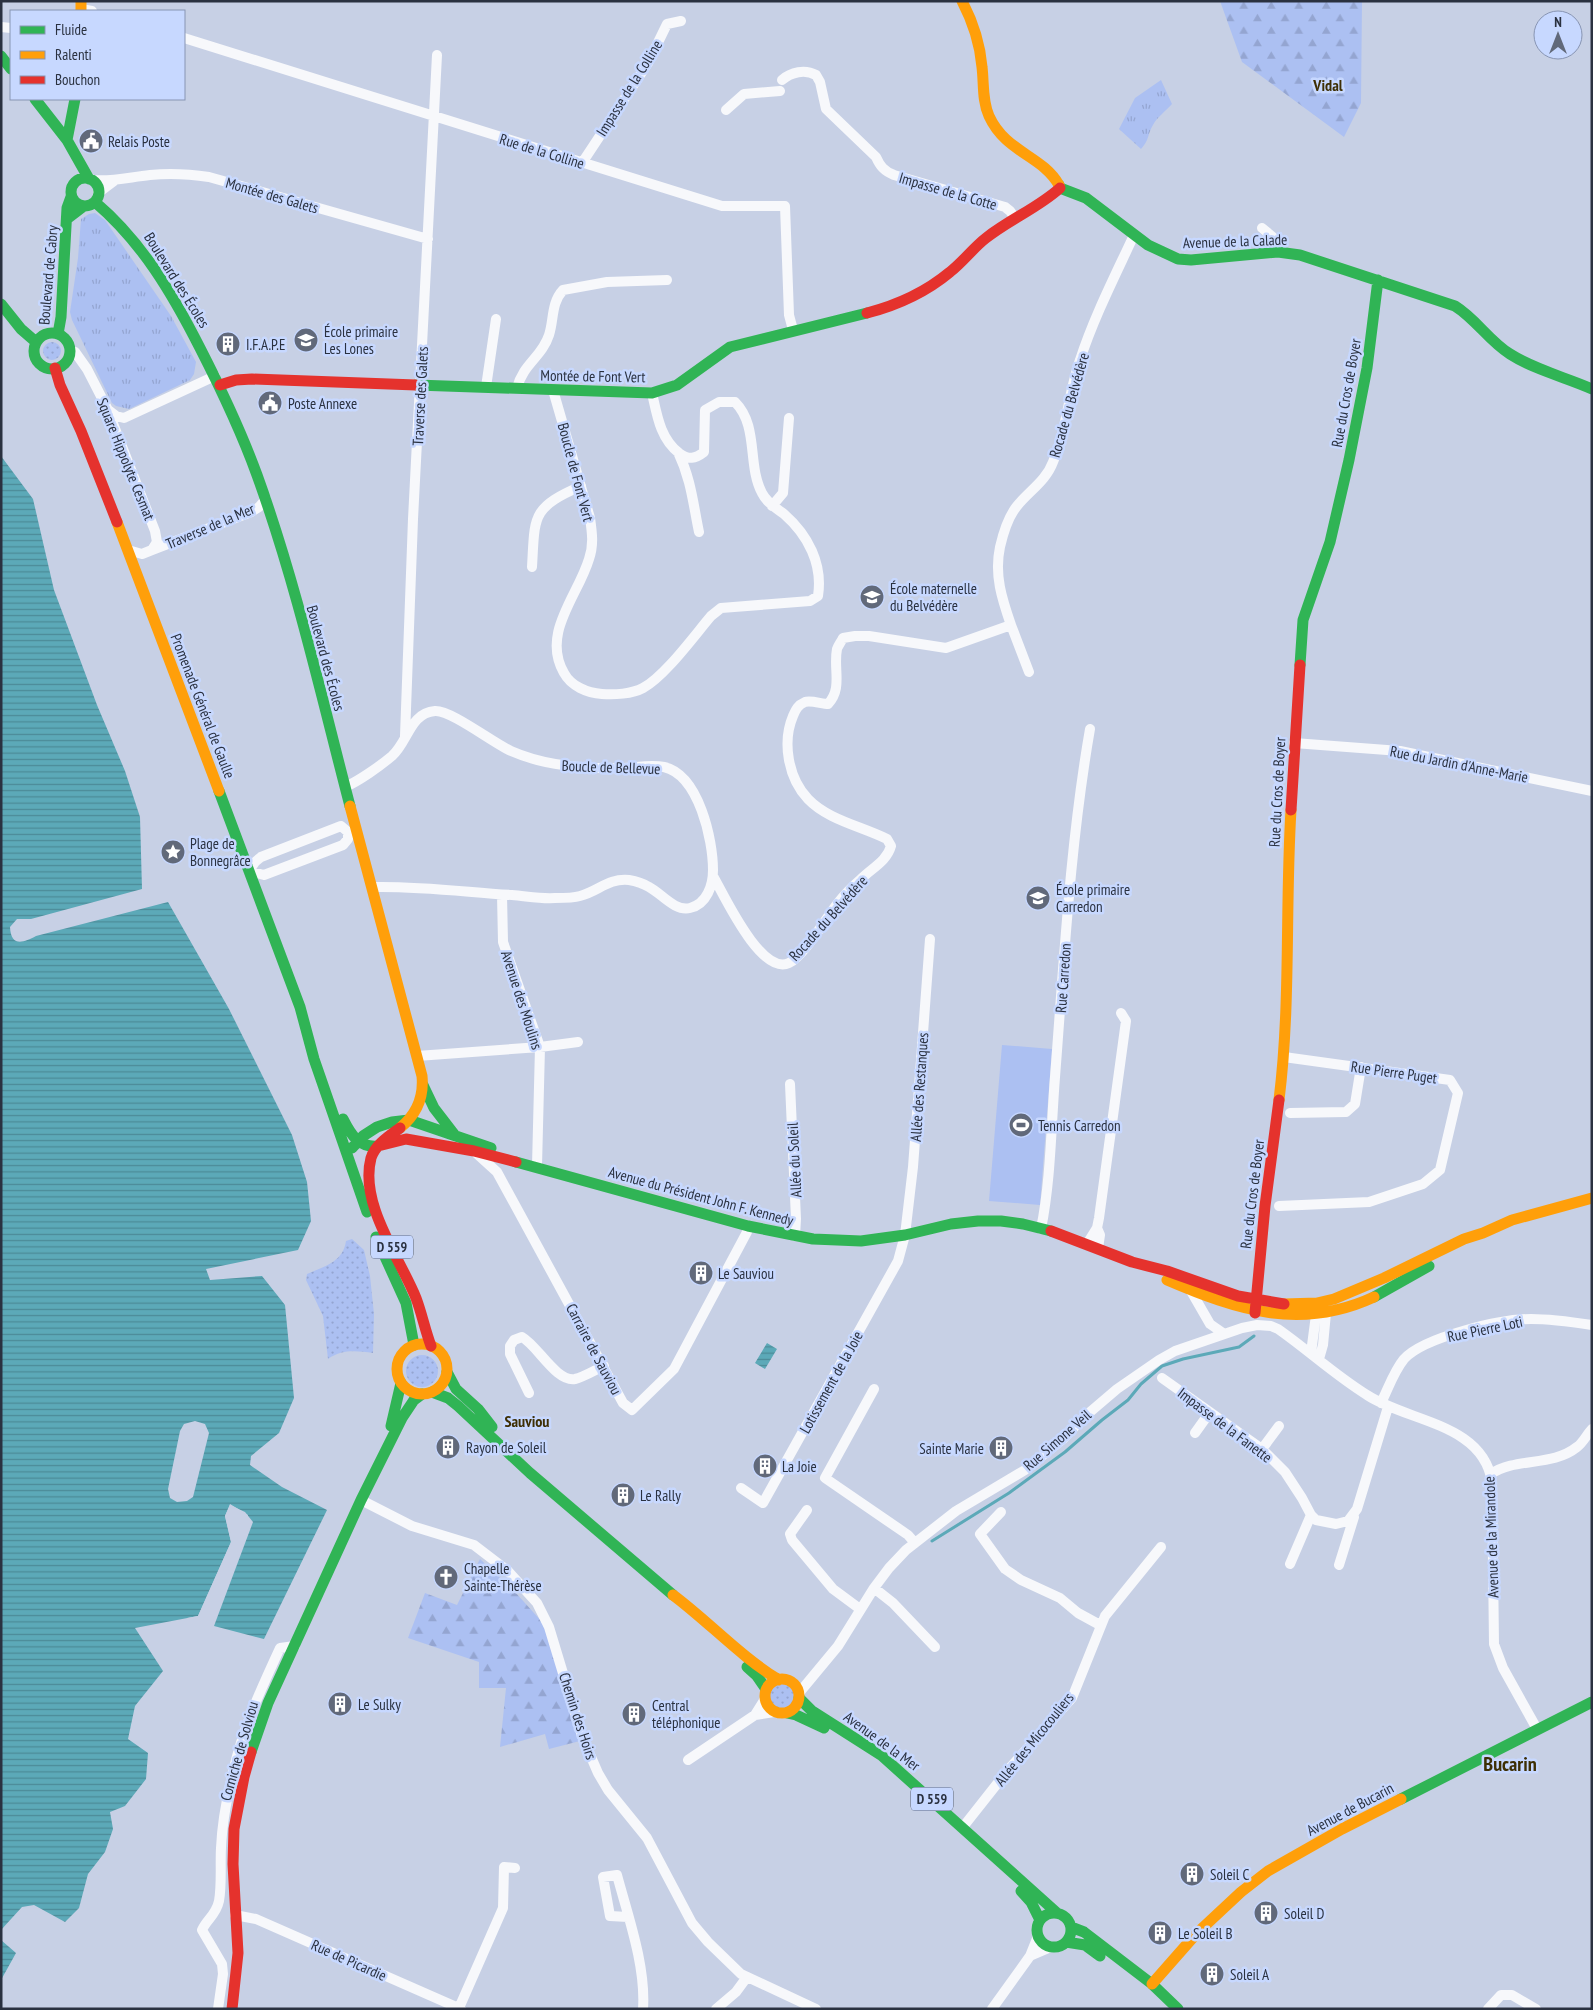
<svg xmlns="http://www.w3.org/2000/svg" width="1593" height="2010" font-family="'PT Sans Narrow',sans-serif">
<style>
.grass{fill:url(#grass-dots)}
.forest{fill:url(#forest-firs)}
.park{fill:url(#park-tufts)}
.pitch{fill:#acc0f2}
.water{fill:url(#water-rules)}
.pier{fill:#c7d0e5}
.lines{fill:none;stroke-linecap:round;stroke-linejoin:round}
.stream{stroke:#5ca9b8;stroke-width:3}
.street{stroke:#f7f8fb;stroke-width:10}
.fast{stroke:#30b455;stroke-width:11}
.slow{stroke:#ff9f0a;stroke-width:11}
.jam{stroke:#e5322d;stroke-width:11}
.labels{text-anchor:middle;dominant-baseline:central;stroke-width:5;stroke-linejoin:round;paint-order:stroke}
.shield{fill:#c7d8ff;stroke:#596379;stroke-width:1}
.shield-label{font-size:14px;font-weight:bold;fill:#2a3140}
.street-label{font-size:15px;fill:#2a3140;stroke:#c7d8ff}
.poi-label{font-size:15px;fill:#2a3140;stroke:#c7d8ff;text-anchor:start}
.neighbourhood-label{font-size:16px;font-weight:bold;fill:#3e2f05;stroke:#c7d8ff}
.district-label{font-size:20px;font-weight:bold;fill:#3e2f05;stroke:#c7d8ff}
</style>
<defs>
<pattern id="grass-dots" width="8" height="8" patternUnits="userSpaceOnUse" patternTransform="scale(1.25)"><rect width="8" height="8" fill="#acc0f2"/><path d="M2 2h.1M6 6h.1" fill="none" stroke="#94a5d1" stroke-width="1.8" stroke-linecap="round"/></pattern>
<pattern id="forest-firs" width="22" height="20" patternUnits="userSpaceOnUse" patternTransform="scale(1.25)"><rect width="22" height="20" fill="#acc0f2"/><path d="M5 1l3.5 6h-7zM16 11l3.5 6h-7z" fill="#94a5d1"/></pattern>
<pattern id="park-tufts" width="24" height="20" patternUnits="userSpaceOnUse" patternTransform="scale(1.25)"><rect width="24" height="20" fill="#acc0f2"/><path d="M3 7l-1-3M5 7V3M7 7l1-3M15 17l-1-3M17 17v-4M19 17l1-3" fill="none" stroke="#94a5d1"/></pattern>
<pattern id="water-rules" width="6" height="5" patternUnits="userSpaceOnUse" patternTransform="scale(1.25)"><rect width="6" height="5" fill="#5ca9b8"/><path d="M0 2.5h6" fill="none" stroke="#4c8a97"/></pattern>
</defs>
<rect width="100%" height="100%" fill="#c7d0e5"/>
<path class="grass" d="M43 351a9 9 0 1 1 18 0a9 9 0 1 1-18 0Z
M352,1239L364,1250L370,1276L374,1314L373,1353C356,1351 343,1349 328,1359L323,1316L306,1280L307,1274C325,1266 343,1262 346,1241Z
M406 1371a16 16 0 1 1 32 0a16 16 0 1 1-32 0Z
M784,1680L790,1681L797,1688V1704L787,1713C767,1713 767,1706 766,1689Z"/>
<path class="forest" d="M1220,1H1362L1361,103L1344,137L1242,62Z
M480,1559L515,1592L543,1623L580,1741L549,1749L545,1734L500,1747L506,1688H479V1662L408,1638L425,1593L457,1605Z"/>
<path class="park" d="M1161,80L1172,104C1166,111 1157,117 1153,125C1147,135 1150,139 1141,149L1119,129L1135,98Z
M95,213L105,220L171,316L196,362L194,374L190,380L129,409L116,406L112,403L72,320L70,312L78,258L81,219L89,214Z"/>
<path class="pitch" d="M1002,1045L1052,1049L1040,1205L989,1201Z"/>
<path class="water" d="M1,456L33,499L54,590L97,705L125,771L140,817L142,889L31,919H17L10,927C11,947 23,943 36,936L168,902L229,1009L292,1135L307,1182L311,1221L298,1250L206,1269L210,1280L262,1276L285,1305L294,1398L279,1433L251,1456L250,1465L282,1487L327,1510L264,1639L214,1626L253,1522L245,1512L230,1505L225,1516L231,1542L198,1616L135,1628L163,1671L135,1706L128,1739L148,1753L146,1779L125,1806L110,1812L113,1829L105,1852L88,1874L79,1908L65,1922L34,1905L22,1907L1,1930Z
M767,1343L777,1349L765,1369L755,1363Z
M1,1940L16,1953L1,1980Z"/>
<path class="pier" d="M195,1421L205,1424L209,1433L193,1497L187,1501L177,1502L170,1498L168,1489L180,1431L184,1424Z
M230,1504L248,1515L247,1518L243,1514L231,1508L227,1516L233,1543L200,1617L189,1620L187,1618L198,1616L231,1542L225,1516Z"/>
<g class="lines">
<path class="stream" d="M932,1541L1009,1493L1065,1452L1102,1420L1128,1400L1141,1384L1162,1366L1183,1359L1239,1347L1254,1336"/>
<path class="street" d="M81,9L92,11
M1,27L11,28
M184,38L722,206H785L789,315L793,330
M782,80C791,72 805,69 816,75L820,82L826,109L876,157C880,166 884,171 894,175L1005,207L1010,211L1015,218
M726,110L744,94L780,91
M582,163L648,63L667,24L681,21
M92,180C112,182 130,177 150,175C170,173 189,174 209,177L428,239
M98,193L114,181
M1262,228L1274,238L1278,252
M70,351L75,352L87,369L107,408L155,531L157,542L152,550L142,554L128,550
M486,387L496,319
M517,388C523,364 542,357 549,335C554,320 551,303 563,290L607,282L667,280
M553,390L590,518C592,532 594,545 589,559C578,596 541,633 564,673C571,686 587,693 602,694C614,695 632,694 643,688C665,676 694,636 711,616L721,608L810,601L818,596C823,564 808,535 784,514C776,508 767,503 762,493C747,465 759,426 735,402H719L705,410L704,452C695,459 689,460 679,453C660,438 657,415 652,393
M107,409L116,416L124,418L215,376
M678,452C691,479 693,503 699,532
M772,506L783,493L789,418
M152,550L251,512L259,507L266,499
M532,567C535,516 531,508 581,486
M1011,625L1029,672
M405,736L413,519L437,55
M1294,743L1400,751L1592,791
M345,787C359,781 380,766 392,756C408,742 410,713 435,711C451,710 493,743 511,751C545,766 583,769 621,768C635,768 650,764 664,767C699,775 713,840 713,870C713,885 707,904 690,908C675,912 661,893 649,887C644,884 635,881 629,880C608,878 599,891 580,896C573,898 563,898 555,898C540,899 526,896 512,895C465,892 420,886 374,887
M341,826L348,832V839L343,845L264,875L249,871L255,862L261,857Z
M713,876C724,895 761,976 789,963C804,956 826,918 837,904C844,895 853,886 861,879C872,868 887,861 891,846L887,839C861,826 828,820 808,799C788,778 782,742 793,716C796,709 798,705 805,702C811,700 822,704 828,704C843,688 833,669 837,649C838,646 841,642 843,638L855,636H869L946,648L1011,625C1002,599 994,575 1000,547C1003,534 1008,517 1017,506C1029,491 1046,481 1053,462C1067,429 1068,394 1080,360C1094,317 1115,276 1134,235
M502,895L503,942L540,1047L537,1166
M417,1056L540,1047L578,1042
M790,1084L796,1219L795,1236
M1290,1113L1346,1112L1355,1104L1361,1067
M475,1152L497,1172L623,1403L632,1410L674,1369L747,1232L748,1226
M1279,1206L1369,1202L1423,1184L1440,1170L1458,1093L1450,1080L1284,1057
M1097,1228L1100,1235L1098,1248
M1041,1229C1051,1179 1051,1127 1055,1077C1064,961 1070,844 1090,729
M1087,1244L1097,1228L1099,1218L1126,1021L1121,1013
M1191,1291L1210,1324L1223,1333
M1311,1353L1316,1315L1320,1310
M1319,1359L1323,1345L1326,1313L1321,1309
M1162,1378L1262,1449L1285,1472L1302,1498L1311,1515L1316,1520L1336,1524L1348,1521L1357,1509L1388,1407
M874,1389L825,1478L908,1535L915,1543
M529,1393L510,1354V1346L514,1340L522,1337C538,1346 556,1382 575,1379C584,1377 595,1370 604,1366
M1381,1403C1388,1389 1394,1371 1404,1359C1424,1337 1501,1319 1531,1319C1551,1319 1572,1322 1592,1325
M1195,1433L1210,1412
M1262,1449L1279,1426
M1491,1474C1516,1457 1552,1467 1577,1447C1583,1443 1587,1434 1592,1429
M741,1488L763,1503L898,1261L905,1235L913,1167L930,939
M361,1500L412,1526L474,1545L508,1571L537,1603L549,1627L582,1736L598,1773L608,1790L647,1838L692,1923L708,1942L741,1974L816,2009
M807,1510L790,1534L792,1540L833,1589L860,1609
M1001,1512L980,1534L1005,1569L1021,1580L1060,1598L1078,1613L1100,1625
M1290,1564L1311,1515
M1339,1565L1354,1517
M874,1588L893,1603L935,1647
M799,1693L838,1646L874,1588L889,1568L906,1550L956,1511L1025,1470L1063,1439L1083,1418L1117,1389L1159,1360L1175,1351L1242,1328L1257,1325L1271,1326L1278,1329C1308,1350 1336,1376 1367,1395C1408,1422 1483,1423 1492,1482L1494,1644L1503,1668L1537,1729
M755,1715L774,1712
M688,1760L755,1715L765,1699
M963,1827L1008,1770L1072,1698L1105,1616L1161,1547
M235,1915L256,1919L461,2009
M628,1917L610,1916L603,1877L617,1875C628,1916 646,1966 643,2009
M1030,1956L1051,1947
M459,2008L503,1908L504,1867L515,1868
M218,2009L223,1974L222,1964L202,1930C207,1919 216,1915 219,1901C222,1884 220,1865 221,1848C222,1823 227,1797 233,1772C243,1728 261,1689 280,1648L295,1646
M716,2009L736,1992L747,1977
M992,2009L1030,1956L1038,1936
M1488,2009L1501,1995H1512L1536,2009"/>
<path class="fast" d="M1,56L11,69
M35,99L67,140L89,179
M67,140L75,99
M71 192a14 14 0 1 1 28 0a14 14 0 1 1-28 0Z
M1059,185L1060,188L1086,198L1148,245L1178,259L1191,260L1278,252L1300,255L1455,306C1476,319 1489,341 1510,354C1535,370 1565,377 1592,389
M95,202C142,242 172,293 200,348C221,389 241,431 257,475C296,583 321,695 350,806
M67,219L84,206
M1,304L21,329L36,342
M34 351a18 18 0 1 1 36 0a18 18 0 1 1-36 0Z
M58,334L61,317L67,208L71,197
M416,385L652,393L677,385L730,347L867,313
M1300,665L1303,620L1330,542L1349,460L1367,368L1378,280
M219,791L300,1007L314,1059L367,1212
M423,1085L434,1108L454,1134
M343,1119C351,1135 359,1148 378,1146
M352,1148L363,1136L377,1127L392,1122L409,1120L491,1148
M516,1162L748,1226L813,1239L861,1241L905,1235L951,1224L978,1221H1001L1023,1224L1051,1231
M376,1237L406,1303L414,1345
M1374,1297L1429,1266
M447,1372L456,1389L478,1409L492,1427
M432,1392L448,1398L458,1406L530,1473L673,1595
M391,1426L401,1383
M747,1667L757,1676L766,1689
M799,1698L812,1711L881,1755L1056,1912
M787,1713L796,1715L824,1728
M251,1752L268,1703L361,1500L402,1418L414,1400L422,1394
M1401,1799L1592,1702
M1021,1891L1031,1902L1040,1920
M1037 1930a17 17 0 1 1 34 0a17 17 0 1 1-34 0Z
M1071,1927L1084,1932L1152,1984L1178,2009
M1066,1942L1085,1945L1100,1956"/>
<path class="slow" d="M81,1V11
M962,1C973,22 980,43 982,67C984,83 982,101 989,116C1006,153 1042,155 1059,185
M117,522L219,791
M350,806L422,1076C424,1097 416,1115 400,1128
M1279,1100C1291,1003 1285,907 1291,810
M1167,1280C1237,1310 1301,1331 1374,1297
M1284,1304L1317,1303L1334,1299L1384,1278L1464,1239L1483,1233L1512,1220L1592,1198
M397 1369a25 25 0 1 1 50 0a25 25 0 1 1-50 0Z
M673,1595C709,1622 741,1657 779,1680
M765 1696a17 17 0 1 1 34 0a17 17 0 1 1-34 0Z
M1152,1984L1196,1934L1241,1892L1268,1871L1342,1829L1401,1799"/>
<path class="jam" d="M867,313C898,305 926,292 950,272C963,262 973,248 986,238C1010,219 1038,208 1060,188
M55,368L60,385L81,431L117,522
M220,385L236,380L252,379L416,385
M1291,810L1300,665
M400,1128C389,1136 375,1145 371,1158C359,1204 400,1258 416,1298C422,1314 425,1330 431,1346
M382,1145L406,1139L474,1151L516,1162
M1051,1231L1132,1262L1167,1271L1238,1296L1284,1304
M1255,1313L1265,1206L1279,1100
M232,2009L238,1953L233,1864L234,1829L244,1777L251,1752"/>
</g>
<defs>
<symbol id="civic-disc" viewBox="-11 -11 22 22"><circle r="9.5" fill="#61697a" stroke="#c7d8ff"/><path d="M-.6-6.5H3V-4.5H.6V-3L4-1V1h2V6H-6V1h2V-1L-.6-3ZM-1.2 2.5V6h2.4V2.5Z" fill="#fff"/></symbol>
<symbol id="school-disc" viewBox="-11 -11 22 22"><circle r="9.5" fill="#61697a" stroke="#c7d8ff"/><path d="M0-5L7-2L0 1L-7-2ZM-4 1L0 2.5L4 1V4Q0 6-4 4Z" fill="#fff"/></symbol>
<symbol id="building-disc" viewBox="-11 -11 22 22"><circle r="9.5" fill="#61697a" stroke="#c7d8ff"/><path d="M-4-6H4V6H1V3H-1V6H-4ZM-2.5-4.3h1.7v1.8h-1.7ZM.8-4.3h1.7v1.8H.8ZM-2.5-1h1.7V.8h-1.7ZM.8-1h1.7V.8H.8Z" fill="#fff"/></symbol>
<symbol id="sight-disc" viewBox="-11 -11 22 22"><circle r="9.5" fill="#61697a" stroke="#c7d8ff"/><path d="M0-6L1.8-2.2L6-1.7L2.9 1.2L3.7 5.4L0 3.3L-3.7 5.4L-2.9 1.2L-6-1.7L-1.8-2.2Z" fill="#fff"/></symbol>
<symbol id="stadium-disc" viewBox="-11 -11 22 22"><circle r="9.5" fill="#61697a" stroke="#c7d8ff"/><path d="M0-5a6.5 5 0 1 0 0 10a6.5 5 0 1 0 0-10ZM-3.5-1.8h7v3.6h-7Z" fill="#fff"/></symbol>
<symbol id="church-disc" viewBox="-11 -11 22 22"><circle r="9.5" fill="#61697a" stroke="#c7d8ff"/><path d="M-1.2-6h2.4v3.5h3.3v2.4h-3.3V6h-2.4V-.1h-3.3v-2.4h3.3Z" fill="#fff"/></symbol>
</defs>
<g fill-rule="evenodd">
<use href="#civic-disc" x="77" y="127" width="28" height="28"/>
<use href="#school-disc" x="292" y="326" width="28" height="28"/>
<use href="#building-disc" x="214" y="330" width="28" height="28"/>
<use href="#civic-disc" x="256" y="389" width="28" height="28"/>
<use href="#school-disc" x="858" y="583" width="28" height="28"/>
<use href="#sight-disc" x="159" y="838" width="28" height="28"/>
<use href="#school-disc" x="1024" y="884" width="28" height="28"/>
<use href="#stadium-disc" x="1007" y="1111" width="28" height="28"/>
<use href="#building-disc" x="687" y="1259" width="28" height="28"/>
<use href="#building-disc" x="434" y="1433" width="28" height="28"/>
<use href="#building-disc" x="987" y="1434" width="28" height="28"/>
<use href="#building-disc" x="751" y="1452" width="28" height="28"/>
<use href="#building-disc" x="609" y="1481" width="28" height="28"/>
<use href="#church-disc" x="432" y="1563" width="28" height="28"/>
<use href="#building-disc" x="326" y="1690" width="28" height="28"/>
<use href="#building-disc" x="620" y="1700" width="28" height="28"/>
<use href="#building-disc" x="1178" y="1860" width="28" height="28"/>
<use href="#building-disc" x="1252" y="1899" width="28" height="28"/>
<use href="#building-disc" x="1146" y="1919" width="28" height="28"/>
<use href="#building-disc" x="1198" y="1960" width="28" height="28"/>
</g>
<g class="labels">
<g class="shield">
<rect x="371" y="1235.5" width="42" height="23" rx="4"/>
<rect x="911" y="1787.5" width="42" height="23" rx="4"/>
</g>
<g class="shield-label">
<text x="392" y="1247">D 559</text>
<text x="932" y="1799">D 559</text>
</g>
<g class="street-label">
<text transform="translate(629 88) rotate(-58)">Impasse de la Colline</text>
<text transform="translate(542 151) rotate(17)">Rue de la Colline</text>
<text transform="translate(948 191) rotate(16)">Impasse de la Cotte</text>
<text transform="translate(272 195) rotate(16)">Montée des Galets</text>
<text transform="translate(1235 241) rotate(-2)">Avenue de la Calade</text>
<text transform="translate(48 275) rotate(-85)">Boulevard de Cabry</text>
<text transform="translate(177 280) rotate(58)">Boulevard des Écoles</text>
<text transform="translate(593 376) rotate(1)">Montée de Font Vert</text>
<text transform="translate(1346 393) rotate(-80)">Rue du Cros de Boyer</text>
<text transform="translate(420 396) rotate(-87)">Traverse des Galets</text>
<text transform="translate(1069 405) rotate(-74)">Rocade du Belvédère</text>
<text transform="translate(126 459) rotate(68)">Square Hippolyte Cesmat</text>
<text transform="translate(576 472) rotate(75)">Boucle de Font Vert</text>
<text transform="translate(210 526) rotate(-23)">Traverse de la Mer</text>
<text transform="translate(326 658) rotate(75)">Boulevard des Écoles</text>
<text transform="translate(203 706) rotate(69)">Promenade Général de Gaulle</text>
<text transform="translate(1459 764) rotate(11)">Rue du Jardin d'Anne-Marie</text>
<text transform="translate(611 767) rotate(2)">Boucle de Bellevue</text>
<text transform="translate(1277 792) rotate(-87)">Rue du Cros de Boyer</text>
<text transform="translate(828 918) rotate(-48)">Rocade du Belvédère</text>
<text transform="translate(1063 978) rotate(-86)">Rue Carredon</text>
<text transform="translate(522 1000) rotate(72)">Avenue des Moulins</text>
<text transform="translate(1394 1072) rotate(8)">Rue Pierre Puget</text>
<text transform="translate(919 1087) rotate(-86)">Allée des Restanques</text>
<text transform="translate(794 1160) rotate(-93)">Allée du Soleil</text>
<text transform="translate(1252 1194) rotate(-83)">Rue du Cros de Boyer</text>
<text transform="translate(701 1196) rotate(15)">Avenue du Président John F. Kennedy</text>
<text transform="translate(1485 1329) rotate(-12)">Rue Pierre Loti</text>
<text transform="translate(594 1349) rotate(62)">Carraire de Sauviou</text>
<text transform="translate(831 1382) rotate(-61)">Lotissement de la Joie</text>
<text transform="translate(1225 1425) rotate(37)">Impasse de la Fanette</text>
<text transform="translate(1057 1440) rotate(-41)">Rue Simone Veil</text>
<text transform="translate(1491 1537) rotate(-92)">Avenue de la Mirandole</text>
<text transform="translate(578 1716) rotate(72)">Chemin des Hoirs</text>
<text transform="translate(1034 1739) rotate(-51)">Allée des Micocouliers</text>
<text transform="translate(882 1741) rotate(36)">Avenue de la Mer</text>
<text transform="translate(239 1751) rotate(-74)">Corniche de Solviou</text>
<text transform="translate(1350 1809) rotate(-28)">Avenue de Bucarin</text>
<text transform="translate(349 1960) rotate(24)">Rue de Picardie</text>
</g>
<g class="poi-label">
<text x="108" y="141">Relais Poste</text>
<text x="324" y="331">École primaire<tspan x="324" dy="17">Les Lones</tspan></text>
<text x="246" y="344">I.F.A.P.E</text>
<text x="288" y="403">Poste Annexe</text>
<text x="890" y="588">École maternelle<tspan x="890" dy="17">du Belvédère</tspan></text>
<text x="190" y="843">Plage de<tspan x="190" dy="17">Bonnegrâce</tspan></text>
<text x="1056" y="889">École primaire<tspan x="1056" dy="17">Carredon</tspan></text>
<text x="1038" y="1125">Tennis Carredon</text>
<text x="718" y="1273">Le Sauviou</text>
<text x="466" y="1447">Rayon de Soleil</text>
<text x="984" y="1448" text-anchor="end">Sainte Marie</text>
<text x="782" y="1466">La Joie</text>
<text x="640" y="1495">Le Rally</text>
<text x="464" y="1568">Chapelle<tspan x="464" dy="17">Sainte-Thérèse</tspan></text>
<text x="358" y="1704">Le Sulky</text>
<text x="652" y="1705">Central<tspan x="652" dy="17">téléphonique</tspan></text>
<text x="1210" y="1874">Soleil C</text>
<text x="1284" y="1913">Soleil D</text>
<text x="1178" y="1933">Le Soleil B</text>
<text x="1230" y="1974">Soleil A</text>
</g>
<g class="neighbourhood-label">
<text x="1328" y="85">Vidal</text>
<text x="527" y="1421">Sauviou</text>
</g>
<g class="district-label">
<text x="1510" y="1764">Bucarin</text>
</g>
</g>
<rect width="1593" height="2010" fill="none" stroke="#2a3140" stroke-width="5"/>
<rect x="10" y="10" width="175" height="90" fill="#c7d8ff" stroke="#8895b3"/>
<rect x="20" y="26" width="25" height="8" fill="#30b455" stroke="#8895b3"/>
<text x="55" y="35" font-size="15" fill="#2a3140">Fluide</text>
<rect x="20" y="51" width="25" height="8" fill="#ff9f0a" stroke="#8895b3"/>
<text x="55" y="60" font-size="15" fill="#2a3140">Ralenti</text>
<rect x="20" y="76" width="25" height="8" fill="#e5322d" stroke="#8895b3"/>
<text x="55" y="85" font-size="15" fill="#2a3140">Bouchon</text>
<g transform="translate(1558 35)"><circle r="24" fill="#c7d8ff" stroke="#8895b3"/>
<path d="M0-4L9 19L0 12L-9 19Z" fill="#61697a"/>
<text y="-8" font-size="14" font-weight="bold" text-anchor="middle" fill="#2a3140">N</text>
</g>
</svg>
